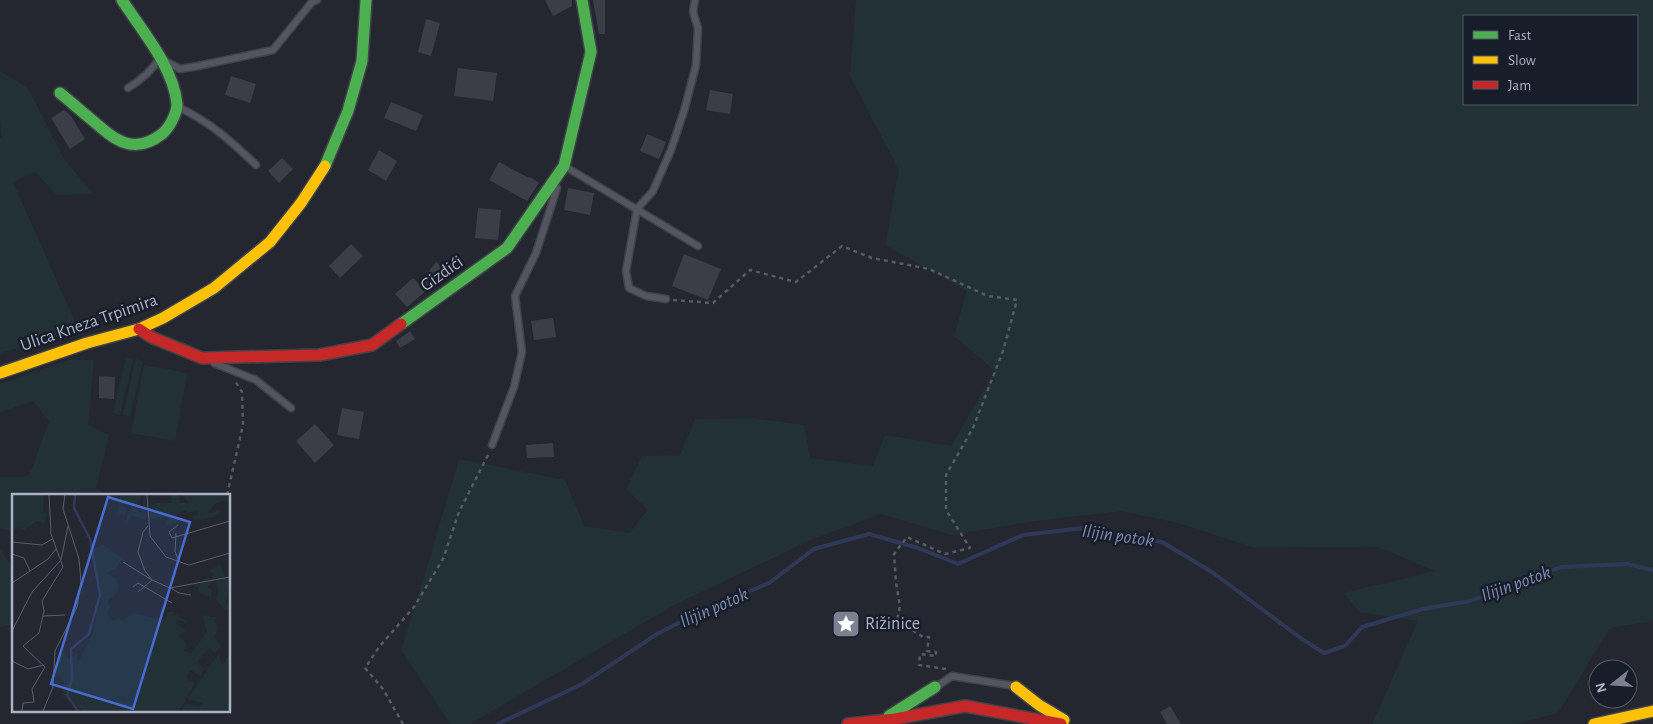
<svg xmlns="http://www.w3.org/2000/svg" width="1653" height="724" font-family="'Alegreya Sans',sans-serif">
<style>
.green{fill:#223136;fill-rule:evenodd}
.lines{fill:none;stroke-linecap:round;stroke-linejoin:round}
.stream{stroke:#2f3957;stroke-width:4}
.building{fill:#3c3e47}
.lane-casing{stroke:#404249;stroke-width:9}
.fast-casing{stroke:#404249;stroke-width:14}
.slow-casing{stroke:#404249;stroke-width:14}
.jam-casing{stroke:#404249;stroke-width:14}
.path{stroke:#565a62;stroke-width:2.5;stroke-dasharray:4 4;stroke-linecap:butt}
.lane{stroke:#53565f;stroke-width:6}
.fast{stroke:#4caf50;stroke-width:11}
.slow{stroke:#ffc107;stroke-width:11}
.jam{stroke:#c62828;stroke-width:11}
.labels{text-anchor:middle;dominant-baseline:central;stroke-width:5;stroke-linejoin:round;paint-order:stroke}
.street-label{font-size:18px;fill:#acb1c3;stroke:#181d2a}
.poi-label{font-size:18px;fill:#acb1c3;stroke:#181d2a;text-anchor:start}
.water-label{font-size:19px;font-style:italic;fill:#7b8ab1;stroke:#181d2a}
.inset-river{fill:none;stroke:#2f3957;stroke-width:2.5}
.inset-road{fill:none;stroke:#5a5e6b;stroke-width:1}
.view{fill:#486cd2;fill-opacity:0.15;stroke:#486cd2;stroke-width:2.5}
.inset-edge{fill:none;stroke:#acb1c3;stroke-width:2.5}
</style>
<rect width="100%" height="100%" fill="#242730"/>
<path class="green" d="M856,0H1653V621L1610,628L1558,713L1516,724H1372L1418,621L1359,612L1344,593L1435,571L1378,547L1255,548L1178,523L1121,511L1036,521L952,535L881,514L813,539L674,605L470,724H452L449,722L401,650L428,564L459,459L565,480L584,526L629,533L648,510L626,489L642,456L680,455L695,419L750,418L804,425L810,458L873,466L885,435L951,446L995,371L954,336L967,291L885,245L899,170L850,76ZM1464,16H1637V104H1464Z
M0,71L28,88L64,159L93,194L57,195L35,172L13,182L79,331L0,353V138L2,139L0,119Z
M126,357L133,359L120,415L113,413Z
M136,359L143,361L130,416L123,415Z
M69,360H94L88,425L109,435L96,488L105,495H14V532L0,528V477H26L31,471L49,421L33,401L0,412V384Z
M144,365L187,373L175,441L131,433Z
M0,549L14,570V624L0,627Z"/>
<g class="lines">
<path class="stream" d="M498,724L582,684L657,634L698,613L769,583L814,549L869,534L918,548L958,564L1023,535L1084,528L1162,542L1212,572L1302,639L1324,653L1345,646L1362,627L1423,609L1470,601L1561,567L1627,564L1653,570"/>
</g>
<path class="building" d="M545,0H572V6L553,16Z
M593,0H605V34H599Z
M426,19L440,23L431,56L418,52Z
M458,68L497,73L493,101L454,96Z
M231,76L256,84L250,103L225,95Z
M710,90L733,94L730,114L706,110Z
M391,102L423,115L416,131L384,118Z
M64,110L71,116L85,139L70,149L51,118Z
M647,134L666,142L659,159L640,151Z
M379,150L397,161L386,181L368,170Z
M282,158L293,169L279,183L268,171Z
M499,162L529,178L530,177L539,183L527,201L489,180Z
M568,188L594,193L590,215L564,210Z
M478,208L501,210L498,240L475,238Z
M351,244L363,256L340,278L329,266Z
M684,254L721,269L708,300L672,286Z
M436,262L453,275L437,286L434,284L407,307L395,294L413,278L419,284Z
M553,318L556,337L534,340L531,321Z
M410,331L415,339L400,348L396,341Z
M99,376L115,377L114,399L99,398Z
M342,408L364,412L359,439L337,435Z
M315,424L334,445L315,463L296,441Z
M553,443L554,457L527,458L526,445Z
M1170,706L1181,724H1167L1160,712Z"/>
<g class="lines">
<defs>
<path id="lane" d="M128,88C141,80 151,72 160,58L180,69L198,66L273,50L312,2L317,0
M178,107C210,122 231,141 256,165
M566,167L698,246
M666,299L646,296L629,288L626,271L637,209L653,191L671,150L684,111L696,65L698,28L693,12L695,0
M214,363L256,380L291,408
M492,445L514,387L522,352L515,296L536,253L557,188
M936,687L952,676L1015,686"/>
<path id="fast" d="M60,93C71,102 81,111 92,120C115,140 133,156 162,134C169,128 177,114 177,104C173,66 142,31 122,0
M325,166L348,111L362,61L366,0
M401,324L507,248L564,166L591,52L582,0
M889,716L935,687"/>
<path id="slow" d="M0,373L87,343L139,329L163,318L214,288L270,242L301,203L325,166
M1016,687L1039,705L1064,720
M1594,724L1653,711"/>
<path id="jam" d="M139,329L151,337L202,358L319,355L372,345L401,324
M848,724L895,719L965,706L1061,724"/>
</defs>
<use href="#lane" class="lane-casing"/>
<use href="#fast" class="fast-casing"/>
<use href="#slow" class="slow-casing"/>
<use href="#jam" class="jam-casing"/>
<path class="path" d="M673,300L713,303L750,270L796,282L842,246L872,258L929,269L988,296L1017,300L1003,351L973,428L946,475V510L970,548L945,554L907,537L894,554L896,583L900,606L897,620L923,637H929L927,651L936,652V656L920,654L919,665L946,669
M227,495L243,425L242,392L235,381
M403,724L383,689L365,668L379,647L414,607L443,559L459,512L489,453"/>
<use href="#lane" class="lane"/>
<use href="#fast" class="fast"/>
<use href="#slow" class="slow"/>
<use href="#jam" class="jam"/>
</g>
<defs>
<symbol id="sight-square" viewBox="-11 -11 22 22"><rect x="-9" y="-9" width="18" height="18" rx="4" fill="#7c8190" stroke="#181d2a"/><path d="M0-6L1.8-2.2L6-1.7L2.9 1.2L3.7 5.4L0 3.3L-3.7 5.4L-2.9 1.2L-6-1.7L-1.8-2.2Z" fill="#fff"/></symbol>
</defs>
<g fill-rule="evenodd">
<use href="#sight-square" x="830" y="608" width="32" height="32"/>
</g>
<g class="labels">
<g class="street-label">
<text transform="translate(442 274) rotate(-35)">Gizdići</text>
<text transform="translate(89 323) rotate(-19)">Ulica Kneza Trpimira</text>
</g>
<g class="poi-label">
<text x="865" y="624">Rižinice</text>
</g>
<g class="water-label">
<text transform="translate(1118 536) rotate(8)">Ilijin potok</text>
<text transform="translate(1516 584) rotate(-20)">Ilijin potok</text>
<text transform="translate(714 608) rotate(-24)">Ilijin potok</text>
</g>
</g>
<g transform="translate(12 494)">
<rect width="218" height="218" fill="#242730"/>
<path d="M0,0H32L31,18L35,19L32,30L25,27L12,36L7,33L0,37ZM108,0H131L123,14L129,19L133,0L134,26L120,22L113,29L121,7L110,11L115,16L113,21L106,20ZM158,0H167V9H177L169,0H217V6L204,9L195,19L207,17L202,23L183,26L181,22L186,20L185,17L177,19L172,16L163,23L172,24L167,28L153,32L157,23L138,25V12L144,9H160ZM91,51L110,64L104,75L99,76L96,80L104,85L107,92L102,104H98L95,110L99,113L95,120L102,127L107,124L112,127L120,119L153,126L156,118H161L176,129L167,126L163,130L174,136L167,142L175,150L171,156L179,160L195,138L190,121L204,123L202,128L207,133L202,144L209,153L203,159L198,154L185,167L191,174L189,183L179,176L174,183L183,190L167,217H71L50,202L52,188L44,179L46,156L59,166L65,159V170L82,137L85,117L90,109L80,55ZM208,70L212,80L209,86L215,84L217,87L214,105L217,114L214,117L204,106L207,98L204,84L195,93L200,96L199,103L187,99L186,95L188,89L194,84L199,85L202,80L197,77ZM207,159L209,169L214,170V164L217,163V217H170L173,210L187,212L191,209L175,205Z" fill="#223136"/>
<path class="inset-river" d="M63,0L62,14L78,45L88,101L77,140L59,155L60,185L55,201L66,217"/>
<path class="inset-road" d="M135,0L138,42L154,63L177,71L218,59M166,31L157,38L160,44L218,27M136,32L131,38L126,58L133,77L140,86L158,94L218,83M164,39L163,57L167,68M0,48L30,51L40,45M0,60L12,64L18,77M111,68L140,86L126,98M0,89L36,65L44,55M121,93L126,89L160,109M159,94L167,99L179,101M31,122L53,121M0,137L20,98L49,66L56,32M0,167L16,175L32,171M10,217L11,209L22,208L20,195L33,173L11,152L27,139L32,117L30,107L51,73L39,40L37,0M31,217L41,193L43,157L65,113L69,88L67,65L51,15L53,0"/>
<path class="view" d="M96,3L178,28L121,215L39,190Z"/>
<rect width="218" height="218" class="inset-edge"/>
</g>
<rect x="1463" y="15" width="175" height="90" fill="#181d2a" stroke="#535867"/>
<rect x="1473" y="31" width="25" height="8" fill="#4caf50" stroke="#535867"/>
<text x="1508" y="40" font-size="15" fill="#acb1c3">Fast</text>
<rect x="1473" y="56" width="25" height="8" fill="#ffc107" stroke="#535867"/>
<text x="1508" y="65" font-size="15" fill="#acb1c3">Slow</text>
<rect x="1473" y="81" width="25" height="8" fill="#c62828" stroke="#535867"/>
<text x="1508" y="90" font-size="15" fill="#acb1c3">Jam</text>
<g transform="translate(1613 684) rotate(253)"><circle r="24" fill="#181d2a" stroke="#535867"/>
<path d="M0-4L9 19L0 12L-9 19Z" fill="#7c8190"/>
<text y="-8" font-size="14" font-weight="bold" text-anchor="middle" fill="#acb1c3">N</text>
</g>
</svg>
